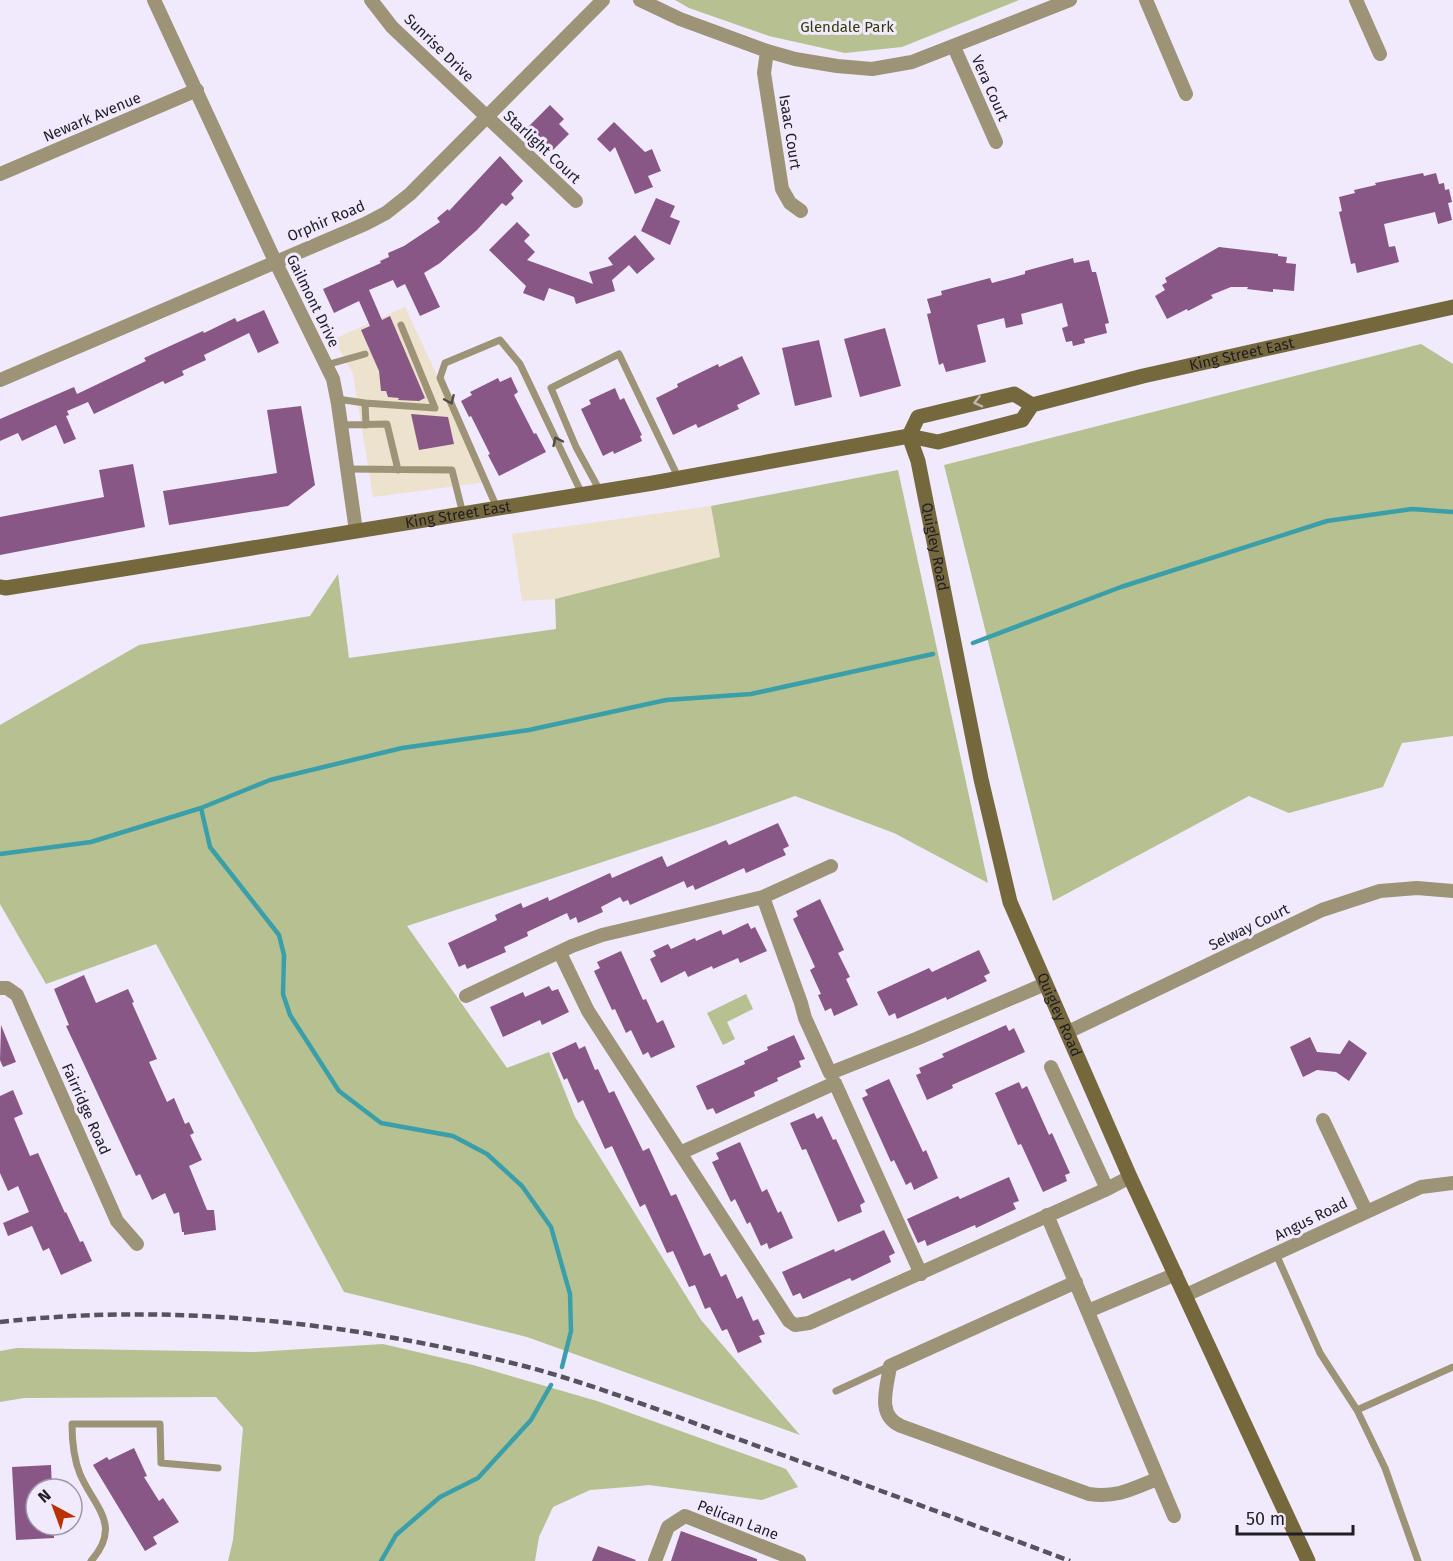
<svg xmlns="http://www.w3.org/2000/svg" width="1453" height="1561" font-family="'Fira Sans',sans-serif">
<style>
.commercial{fill:#ece2cd}
.green{fill:#b6c091}
.lines{fill:none;stroke-linecap:round;stroke-linejoin:round}
.stream{stroke:#3a9fa9;stroke-width:4.5}
.building{fill:#885785}
.lane{stroke:#9d9377;stroke-width:7}
.street{stroke:#9d9377;stroke-width:14}
.secondary{stroke:#76683d;stroke-width:15}
.rail{stroke:#57535e;stroke-width:4.5;stroke-dasharray:9 4.5;stroke-linecap:butt}
.oneway{stroke:#524c46}
.oneway2{stroke:#bfb6b0}
.labels{text-anchor:middle;dominant-baseline:central;stroke-width:6;stroke-linejoin:round;paint-order:stroke}
.park-label{font-size:15px;fill:#343c06;stroke:#f0eafc}
.street-label{font-size:15px;fill:#201d26;stroke:#f0eafc}
</style>
<rect width="100%" height="100%" fill="#f0eafc"/>
<path class="commercial" d="M405,307L487,482L373,497L353,374L334,339Z
M711,506L720,557L555,599L522,601L512,534Z"/>
<path class="green" d="M675,0H1019L902,47L845,53L769,36L689,8Z
M1421,344L1453,364V736L1402,743L1383,787L1289,813L1249,796L1053,901L944,465Z
M898,470L988,883L894,833L795,796L712,826L407,926L507,1068L549,1052L575,1117L701,1320L800,1435L527,1337L344,1292L156,944L46,984L0,904V725L139,645L310,616L338,574L349,658L556,629L555,599L720,557L711,506Z
M746,994L753,1009L727,1022L735,1039L723,1045L707,1013Z
M383,1344L473,1365L597,1401L786,1469L798,1487L762,1500L649,1485L640,1486L590,1490L553,1507L539,1537L535,1561H228L233,1540L243,1428L216,1397L24,1398L0,1402V1351L17,1348L255,1352Z"/>
<g class="lines">
<path class="stream" d="M973,643L1121,587L1327,521L1412,509L1453,512
M201,808L210,847L279,935L284,955L283,994L290,1015L339,1091L381,1123L453,1136L487,1154L522,1186L551,1227L570,1294L571,1331L562,1367
M0,854L91,842L201,808L270,780L402,748L529,730L666,700L751,694L933,654
M381,1561L396,1535L440,1497L478,1478L531,1420L551,1385"/>
</g>
<path class="building" d="M550,105L564,119L559,124L569,134L552,151L528,127Z
M614,122L645,152L652,149L661,171L648,176L653,187L635,194L615,147L610,152L597,139Z
M500,156L523,181L511,194L514,198L506,206L502,203L477,230L440,263L424,273L440,307L420,316L405,284L397,288L393,280L369,290L382,320L390,316L425,398L419,401L398,400L399,398L388,397L386,391H381L379,371L361,330L370,326L359,301L334,313L323,289L381,263L380,261L389,257L388,253L404,246L440,222L437,218L448,209L449,211Z
M1423,173L1424,176L1436,173L1439,184L1444,183L1445,190L1449,189L1452,202L1448,203L1452,220L1438,224L1435,212L1384,224L1389,247L1395,246L1399,262L1357,273L1355,263L1351,264L1339,212L1342,211L1339,197L1355,193L1354,190L1376,185L1375,183Z
M656,198L675,206L670,217L680,221L670,245L641,231Z
M517,222L530,235L524,241L535,252L527,260L593,284L589,272L613,265L608,258L635,235L655,259L637,274L629,265L612,280L615,291L576,304L574,297L549,288L544,301L523,293L526,286L489,250Z
M1219,247L1278,254V256L1287,257L1286,263L1296,264L1294,291L1273,289V292L1247,289L1248,287H1231L1211,295L1213,298L1188,311L1187,309L1167,319L1155,296L1165,290L1162,285L1167,282L1165,278Z
M1073,258L1074,263L1089,260L1092,272H1096L1109,323L1105,324L1107,333L1084,339L1085,343L1073,346L1072,341L1066,342L1062,328L1068,326L1062,303L1021,314L1023,324L1006,328L1004,318L977,325L986,362L946,372L943,363L939,365L927,314L931,313L927,299L942,295L941,291L990,278L992,283L1025,274V271Z
M264,310L279,343L258,353L249,333L204,355L206,360L182,371L184,375L165,384L163,381L94,414L88,402L67,411L69,415L66,416L76,439L64,444L56,425L22,441L18,433L0,441V419L74,387L77,394L146,361L144,358L170,346L203,331L204,333L235,318L237,322Z
M885,328L901,386L860,397L844,339Z
M819,340L832,397L795,406L782,348Z
M742,356L760,394L737,405L739,409L698,428L696,424L673,435L656,398L678,387L677,384L718,364L719,367Z
M511,377L518,392L514,395L534,434L536,433L546,452L499,476L488,455L490,454L471,416L469,417L461,401L472,395L470,392L498,378L500,382Z
M615,388L620,400L624,398L642,435L640,436L642,441L614,454L613,451L603,456L581,409L591,404L589,400Z
M301,406L315,485L288,506L169,525L163,491L277,473L267,410Z
M411,414L448,417L454,444L419,450Z
M133,464L145,527L0,555V517L104,497L99,470Z
M778,823L789,846L783,849L786,855L746,873L744,868L695,890L693,885L687,888L684,881L630,905L628,900L623,902L620,897L601,907L603,912L578,923L576,917L570,920L567,913L527,932L528,936L504,947L506,952L467,969L465,964L459,967L448,943L497,920L495,915L521,903L523,908L548,897L549,901L610,873L612,878L662,856L667,867L726,840L729,845Z
M820,899L844,950L838,953L850,977L846,979L858,1005L834,1016L831,1008L825,1011L818,995L821,994L810,970L815,967L793,919L798,916L796,911Z
M748,923L751,929L755,927L767,951L740,963L738,958L713,969L712,966L688,977L685,971L661,983L650,959L656,956L653,951L668,944L671,949L695,938L696,941L721,930L723,935Z
M979,950L990,973L984,976L987,981L947,1000L946,997L897,1019L895,1013L889,1016L877,992L929,968L932,972Z
M621,951L643,1000L646,999L657,1023L663,1020L675,1047L651,1058L648,1052L643,1055L631,1030L626,1033L615,1009L612,1010L594,971L600,968L597,962Z
M84,975L96,1003L128,989L134,1002L132,1003L157,1059L149,1062L167,1102L174,1098L185,1124L189,1122L194,1133L190,1135L202,1160L189,1166L207,1210H214L216,1230L184,1235V1232H182L179,1212L174,1214L165,1193L152,1200L140,1174L136,1176L75,1045L66,1026L69,1025L54,989Z
M549,986L552,991L558,989L569,1012L542,1025L540,1020L503,1037L490,1007L523,992L525,997Z
M1,1025L16,1062L3,1067L0,1060Z
M1006,1025L1009,1031L1014,1028L1025,1052L952,1085L953,1088L927,1100L916,1075L921,1073L919,1068L944,1057L942,1054Z
M794,1035L805,1059L799,1061L801,1067L777,1078L778,1081L754,1092L755,1096L731,1107L716,1114L713,1108L707,1110L696,1086L745,1064L744,1061L768,1050L767,1047Z
M1310,1037L1317,1052L1340,1054L1349,1040L1367,1053L1349,1081L1336,1072L1317,1070L1303,1077L1290,1047Z
M576,1042L579,1049L585,1046L595,1070L598,1069L609,1093L614,1091L640,1145L643,1151L649,1148L671,1196L676,1194L704,1256L710,1253L721,1277L726,1274L737,1299L742,1296L753,1321L758,1319L765,1334L759,1336L762,1342L738,1353L727,1329L722,1331L710,1307L705,1309L695,1285L689,1287L673,1251L667,1253L645,1204L640,1207L612,1146L605,1149L583,1100L578,1103L567,1078L564,1080L552,1053Z
M889,1079L923,1152L926,1150L938,1178L914,1190L911,1182L906,1185L894,1160L891,1162L862,1098L868,1095L865,1090Z
M1019,1082L1022,1089L1027,1086L1049,1135L1052,1133L1070,1173L1065,1175L1067,1181L1043,1192L1021,1144L1018,1145L995,1093Z
M13,1090L23,1114L14,1118L30,1156L38,1153L65,1213L66,1212L80,1242L83,1241L92,1261L61,1275L49,1248L43,1251L32,1226L8,1236L3,1223L29,1212L18,1186L8,1191L0,1173V1096Z
M814,1113L817,1119L822,1116L833,1140L836,1139L865,1202L860,1205L862,1212L838,1222L806,1149L802,1150L790,1123Z
M740,1142L762,1192L767,1189L778,1213L781,1211L793,1238L769,1249L767,1243L761,1246L750,1222L747,1224L735,1199L731,1202L712,1162L719,1159L716,1153Z
M1009,1177L1019,1201L1013,1203L1016,1209L976,1228L975,1225L927,1246L925,1240L918,1243L907,1219L958,1196L960,1199Z
M884,1230L895,1253L889,1256L891,1262L852,1281L850,1278L803,1299L800,1293L793,1296L782,1272L834,1249L835,1252Z
M134,1448L147,1476L144,1477L159,1501L163,1498L179,1522L153,1537L157,1544L145,1551L93,1465L107,1457L109,1460Z
M51,1465L52,1489H36V1525H54V1538L16,1540L12,1467Z
M681,1531L757,1559V1561H671Z
M598,1546L636,1560L635,1561H592Z"/>
<g class="lines">
<path class="lane" d="M326,365L365,354
M337,399L365,403L435,408L401,325
M365,403L366,425
M341,425L387,424L398,470
M348,469L452,470L463,514
M600,491L576,447L551,388L619,354L678,477
M497,508L440,378L445,363L500,340L520,364L582,494
M1276,1254L1320,1353L1357,1410L1385,1468L1418,1561
M836,1391L890,1366
M1357,1410L1453,1367
M91,1561C123,1525 94,1507 80,1474C73,1457 72,1441 72,1424H160L161,1463L218,1468"/>
<path class="street" d="M154,0L275,261L333,379L338,404L356,531
M371,0L392,27L576,201
M640,0L680,19L767,51L795,59L837,66L872,69L912,62L1070,0
M1146,0L1186,94
M1356,0L1380,54
M954,47L996,142
M767,51L764,73L782,189L790,203L801,211
M0,174L197,90
M0,380L365,224L386,213L410,194L603,0
M763,897L801,1003L805,1018L830,1073L916,1039L1045,984
M560,953L588,1011L789,1321L795,1325L809,1323L1107,1189L1130,1177
M0,988H7L17,995L117,1221L137,1244
M466,996L572,946L602,935L763,897L831,866
M1068,1032L1322,910L1380,891L1417,888L1453,891
M1051,1067L1107,1189
M1323,1120L1366,1211
M680,1153L835,1083L921,1274
M1047,1215L1174,1516
M1076,1282L890,1366C887,1388 876,1415 901,1426L1089,1494C1117,1498 1132,1489 1157,1479
M1186,1295L1421,1187L1453,1183
M1088,1311L1176,1274
M655,1561L668,1527L685,1516L799,1561"/>
<g class="secondary">
<path id="s1" d="M909,436L918,461L981,779L1010,902L1130,1177L1308,1561"/>
<path d="M909,436L918,417L1014,394L1032,405"/>
<path id="s2" d="M0,587L6,588L653,483L909,436L938,442L1022,420L1032,405L1143,376L1453,307"/>
</g>
<path class="rail" d="M0,1322C175,1302 355,1323 524,1366C596,1385 666,1413 735,1438C847,1478 958,1519 1070,1561"/>
</g>
<defs><path id="oneway-chevron" d="M-2-3.5L2.5 0L-2 3.5" fill="none" stroke-width="1.6" stroke-linecap="round" stroke-linejoin="round" transform="scale(1.5)"/></defs>
<g class="oneway">
<use href="#oneway-chevron" transform="translate(450 400) rotate(67)"/>
<use href="#oneway-chevron" transform="translate(557 441) rotate(-115)"/>
</g>
<use class="oneway2" href="#oneway-chevron" transform="translate(978 402) rotate(167)"/>
<g class="labels">
<g class="park-label">
<text x="847" y="27">Glendale Park</text>
</g>
<g class="street-label">
<text transform="translate(439 48) rotate(44)">Sunrise Drive</text>
<text transform="translate(990 88) rotate(66)">Vera Court</text>
<text transform="translate(92 117) rotate(-23)">Newark Avenue</text>
<text transform="translate(790 132) rotate(81)">Isaac Court</text>
<text transform="translate(542 147) rotate(43)">Starlight Court</text>
<text transform="translate(326 221) rotate(-23)">Orphir Road</text>
<text transform="translate(313 301) rotate(64)">Gailmont Drive</text>
<text stroke="none"><textPath href="#s2" startOffset="1272">King Street East</textPath></text>
<text stroke="none"><textPath href="#s2" startOffset="464">King Street East</textPath></text>
<text stroke="none"><textPath href="#s1" startOffset="114">Quigley Road</textPath></text>
<text transform="translate(1249 927) rotate(-26)">Selway Court</text>
<text stroke="none"><textPath href="#s1" startOffset="600">Quigley Road</textPath></text>
<text transform="translate(86 1109) rotate(66)">Fairridge Road</text>
<text transform="translate(1311 1219) rotate(-26)">Angus Road</text>
<text transform="translate(738 1520) rotate(21)">Pelican Lane</text>
</g>
</g>
<g transform="translate(54 1507) rotate(319)"><circle r="28" fill="#f0eafc" stroke="#9d98a6" stroke-width="1.5"/>
<path d="M0-4.5L10 22L0 15L-10 22Z" fill="#ba3104"/>
<text y="-9" font-size="16" font-weight="bold" text-anchor="middle" fill="#201d26">N</text>
</g>
<path d="M1237 1525v9h116v-9" fill="none" stroke="#201d26" stroke-width="3"/>
<text x="1246" y="1525" font-size="18" fill="#201d26" stroke="#f0eafc" stroke-width="4.5" paint-order="stroke">50 m</text>
</svg>
